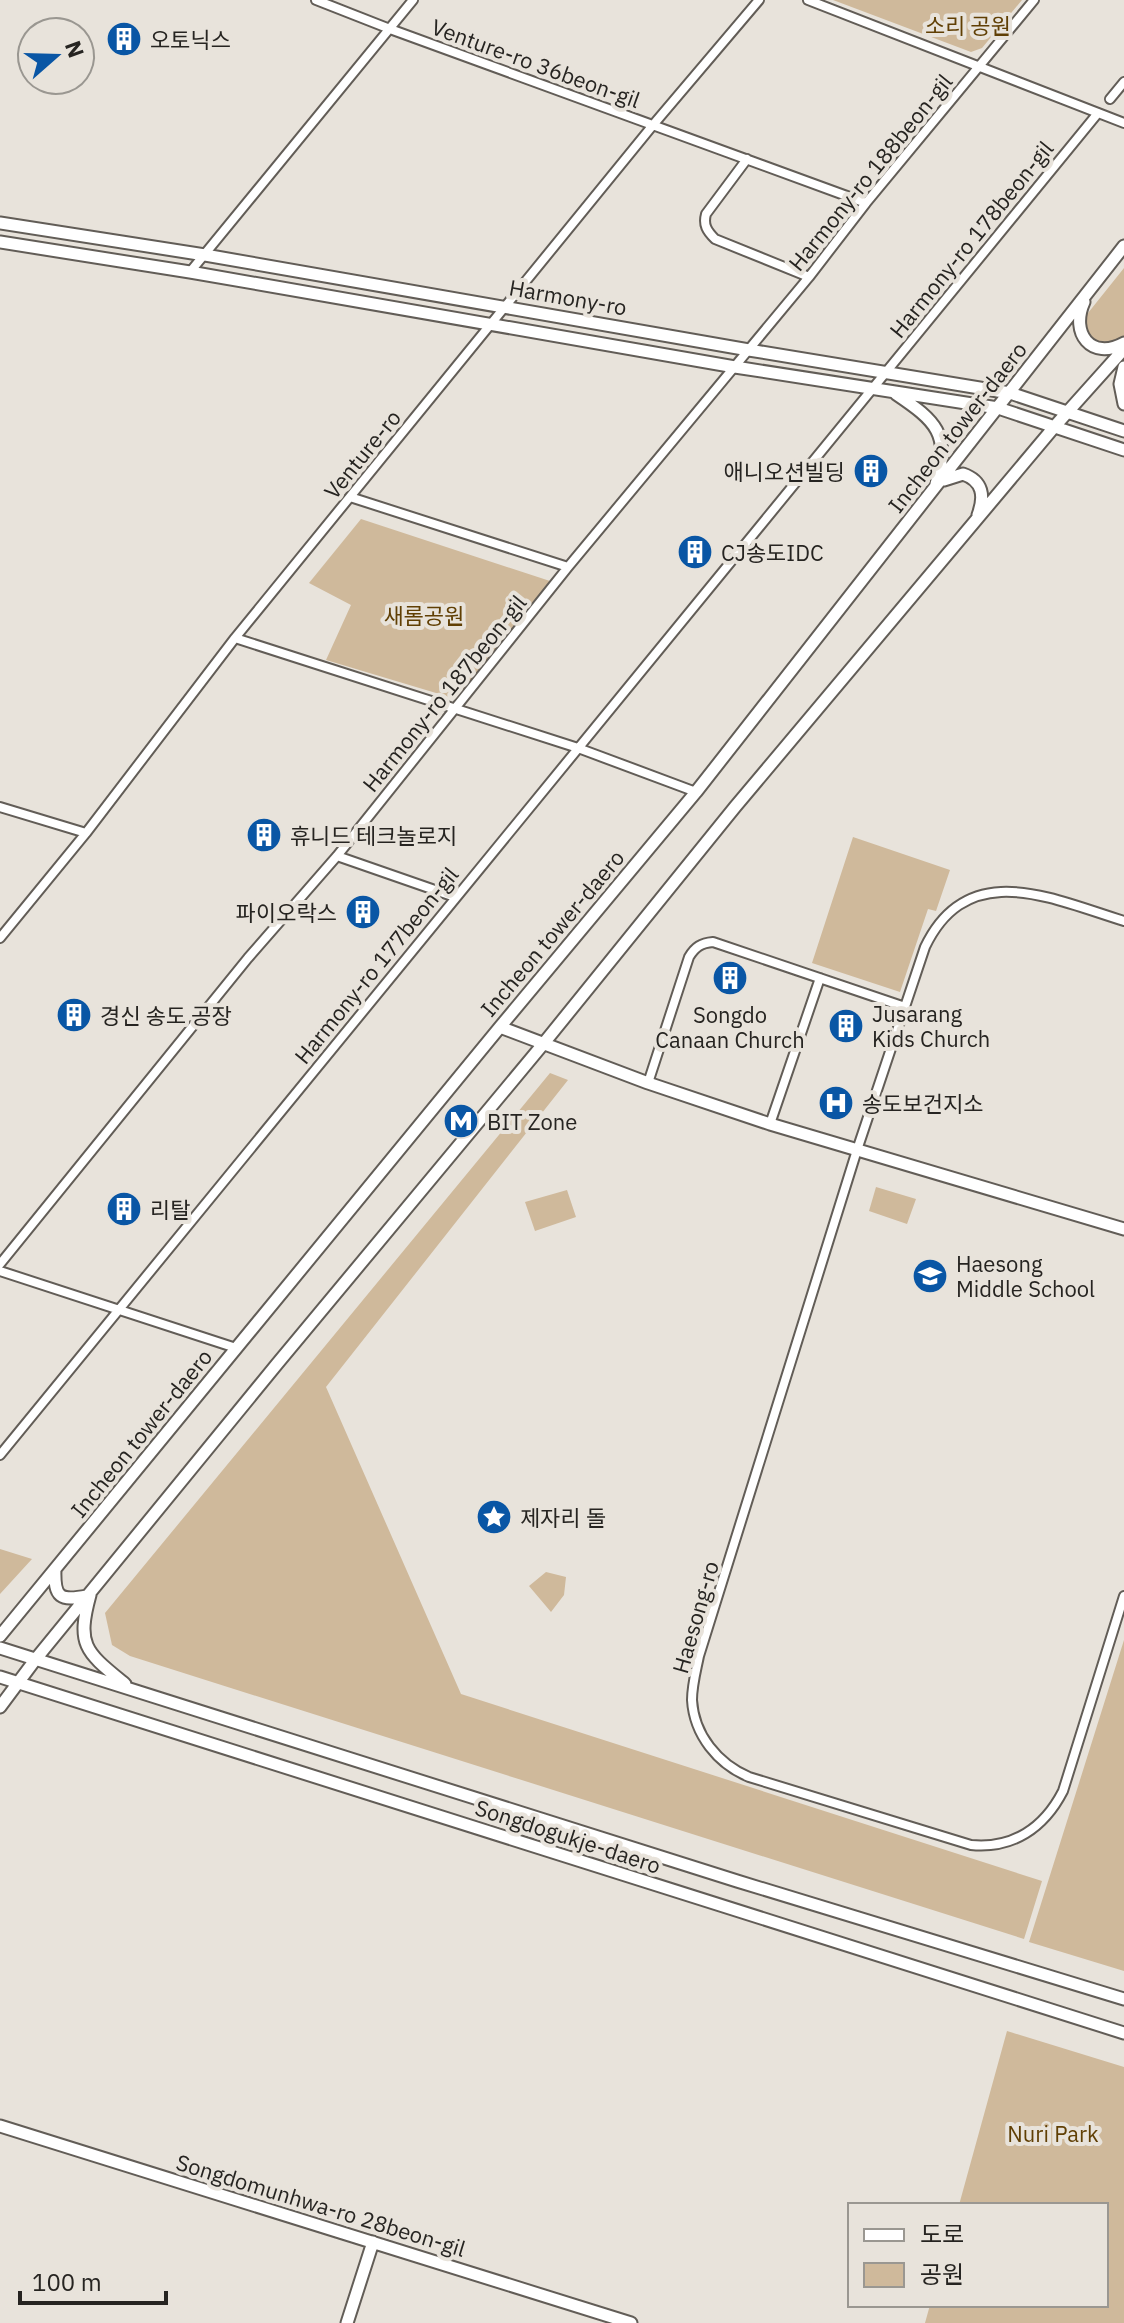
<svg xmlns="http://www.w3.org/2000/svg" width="1124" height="2323" font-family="'IBM Plex Sans','Noto Sans KR',sans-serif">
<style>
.green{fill:#cfb99b}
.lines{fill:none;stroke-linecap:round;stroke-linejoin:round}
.street-casing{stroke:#625d57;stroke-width:12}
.secondary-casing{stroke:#625d57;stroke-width:15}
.street{stroke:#fff;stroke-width:8}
.secondary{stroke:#fff;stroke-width:11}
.labels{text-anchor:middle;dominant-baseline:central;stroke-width:8;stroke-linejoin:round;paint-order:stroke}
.park-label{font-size:22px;fill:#603f04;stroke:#e8e3db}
.poi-label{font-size:22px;fill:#262421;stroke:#e8e3db;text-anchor:start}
.street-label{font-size:22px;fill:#262421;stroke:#e8e3db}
</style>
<rect width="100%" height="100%" fill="#e8e3db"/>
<path class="green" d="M833,0H1022L982,48L971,52Z
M1124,268V338L1108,345C1088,339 1087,338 1084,318Z
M361,519L550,581L456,699L326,660L351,605L309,583Z
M853,837L950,870L936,911L928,909L900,992L812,963Z
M550,1073L568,1080L326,1387L461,1694L1042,1881L1024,1939L130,1656L112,1645L105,1613Z
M876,1187L916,1199L907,1224L869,1211Z
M567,1190L576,1217L535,1231L525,1202Z
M0,1549L32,1559L0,1594Z
M546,1572L566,1577L564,1595L551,1612L529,1586Z
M1124,1640V1971L1029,1942Z
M1007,2031L1124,2067V2323H925L930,2305H1106V2205H959Z"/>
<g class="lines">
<defs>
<path id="street" d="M316,0L390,29L866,203
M808,0L1124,123
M1110,99L1124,82
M747,159L706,214C703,225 707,231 715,239L809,277
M190,272L413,0
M350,497L568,567
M235,638L578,748L696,792
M0,807L86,833
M337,856L455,897
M1124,921C1052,899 968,857 925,947L857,1150L699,1656C696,1671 692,1685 692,1700C694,1735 718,1764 749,1777L971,1845C1013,1849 1044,1828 1063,1791L1124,1596
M0,938L86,833L235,638L653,125L759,0
M648,1083L689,957C695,947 701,943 713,942L905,1007
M770,1124L820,978
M0,1264L248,958L337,856L568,567L809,277L866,203L1034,0
M0,1271L236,1348
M0,1455L1098,113"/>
<path id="secondary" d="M0,223L205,255L749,350L1010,393L1124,431
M0,242L190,272L735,367L998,408L1124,450
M1084,302C1070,333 1091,361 1124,343
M1124,367L1120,384L1124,404
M896,394C936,421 951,434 936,484
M944,480L963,474C983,481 985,496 978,515
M500,1027L648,1083L770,1124L1124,1229
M55,1569C54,1598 60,1601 87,1596
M90,1595C76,1646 86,1652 125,1684
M0,1636L500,1027L696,792L1124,246
M0,1648L737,1881L1124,1999
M0,1677L1124,2033
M0,1707L35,1660L277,1364L544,1043L735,807L1055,426L1124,349
M0,2126L631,2323
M347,2323L373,2242"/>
</defs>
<use href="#street" class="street-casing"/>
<use href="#secondary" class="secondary-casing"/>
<use href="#street" class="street"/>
<use href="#secondary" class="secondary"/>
</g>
<defs>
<symbol id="building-disc" viewBox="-11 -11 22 22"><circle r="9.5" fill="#0956a5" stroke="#e8e3db"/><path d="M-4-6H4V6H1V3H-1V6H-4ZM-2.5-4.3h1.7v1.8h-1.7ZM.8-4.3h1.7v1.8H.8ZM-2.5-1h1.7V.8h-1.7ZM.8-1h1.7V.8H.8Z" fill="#fff"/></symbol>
<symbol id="hospital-disc" viewBox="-11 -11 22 22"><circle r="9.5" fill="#0956a5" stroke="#e8e3db"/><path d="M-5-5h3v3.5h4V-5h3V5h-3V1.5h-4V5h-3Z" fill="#fff"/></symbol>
<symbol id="metro-disc" viewBox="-11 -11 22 22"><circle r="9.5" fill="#0956a5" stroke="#e8e3db"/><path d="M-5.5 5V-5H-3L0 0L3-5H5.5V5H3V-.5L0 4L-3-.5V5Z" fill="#fff"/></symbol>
<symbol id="school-disc" viewBox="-11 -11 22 22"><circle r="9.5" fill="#0956a5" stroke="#e8e3db"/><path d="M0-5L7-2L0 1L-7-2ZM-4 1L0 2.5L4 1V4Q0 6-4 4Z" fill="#fff"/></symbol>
<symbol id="sight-disc" viewBox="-11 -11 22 22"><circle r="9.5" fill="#0956a5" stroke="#e8e3db"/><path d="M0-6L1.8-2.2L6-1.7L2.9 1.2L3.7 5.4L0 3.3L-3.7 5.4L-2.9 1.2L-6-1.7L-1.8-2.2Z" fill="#fff"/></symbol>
</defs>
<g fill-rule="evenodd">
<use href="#building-disc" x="104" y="19" width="40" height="40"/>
<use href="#building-disc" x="851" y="451" width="40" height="40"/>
<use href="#building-disc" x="675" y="532" width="40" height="40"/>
<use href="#building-disc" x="244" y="815" width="40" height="40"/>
<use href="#building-disc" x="343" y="892" width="40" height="40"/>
<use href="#building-disc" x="710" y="958" width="40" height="40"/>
<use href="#building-disc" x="54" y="995" width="40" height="40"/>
<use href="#building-disc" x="826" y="1006" width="40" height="40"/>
<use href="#hospital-disc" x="816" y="1083" width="40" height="40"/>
<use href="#metro-disc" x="441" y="1101" width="40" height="40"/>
<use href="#building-disc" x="104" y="1189" width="40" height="40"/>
<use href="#school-disc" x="910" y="1256" width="40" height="40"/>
<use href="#sight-disc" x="474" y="1497" width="40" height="40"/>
</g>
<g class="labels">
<g class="park-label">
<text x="968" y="25">소리 공원</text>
<text x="424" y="615">새롬공원</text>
<text x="1053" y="2133">Nuri Park</text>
</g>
<g class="poi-label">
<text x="150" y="39">오토닉스</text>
<text x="845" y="471" text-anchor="end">애니오션빌딩</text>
<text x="721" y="552">CJ송도IDC</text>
<text x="290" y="835">휴니드 테크놀로지</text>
<text x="337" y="912" text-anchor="end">파이오락스</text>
<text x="872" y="1013">Jusarang<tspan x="872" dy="25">Kids Church</tspan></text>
<text x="730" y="1014" text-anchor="middle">Songdo<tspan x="730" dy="25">Canaan Church</tspan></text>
<text x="100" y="1015">경신 송도 공장</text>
<text x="862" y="1103">송도보건지소</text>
<text x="487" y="1121">BIT Zone</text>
<text x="150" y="1209">리탈</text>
<text x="956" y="1263">Haesong<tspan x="956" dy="25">Middle School</tspan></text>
<text x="520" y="1517">제자리 돌</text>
</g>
<g class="street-label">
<text transform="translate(536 63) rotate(20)">Venture-ro 36beon-gil</text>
<text transform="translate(870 172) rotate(-51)">Harmony-ro 188beon-gil</text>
<text transform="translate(971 239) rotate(-51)">Harmony-ro 178beon-gil</text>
<text transform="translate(568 297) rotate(10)">Harmony-ro</text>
<text transform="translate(957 427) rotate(-52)">Incheon tower-daero</text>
<text transform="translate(362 454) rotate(-51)">Venture-ro</text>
<text transform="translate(444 693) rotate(-51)">Harmony-ro 187beon-gil</text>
<text transform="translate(552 933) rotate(-50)">Incheon tower-daero</text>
<text transform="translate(376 965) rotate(-51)">Harmony-ro 177beon-gil</text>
<text transform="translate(141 1433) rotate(-51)">Incheon tower-daero</text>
<text transform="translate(695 1617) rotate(-74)">Haesong-ro</text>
<text transform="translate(568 1836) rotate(18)">Songdogukje-daero</text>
<text transform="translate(321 2205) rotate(17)">Songdomunhwa-ro 28beon-gil</text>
</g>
</g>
<rect x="848" y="2203" width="260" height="104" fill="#e8e3db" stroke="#9a9791" stroke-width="2"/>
<rect x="864" y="2229" width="40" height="12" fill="#ffffff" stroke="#9a9791" stroke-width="2"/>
<text x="920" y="2243" font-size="24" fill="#262421">도로</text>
<rect x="864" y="2263" width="40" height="24" fill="#cfb99b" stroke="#9a9791" stroke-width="2"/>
<text x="920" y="2283" font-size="24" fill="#262421">공원</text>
<g transform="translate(56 56) rotate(70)"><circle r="38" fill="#e8e3db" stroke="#9a9791" stroke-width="2"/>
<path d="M0-6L14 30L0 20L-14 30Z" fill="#0956a5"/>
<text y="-12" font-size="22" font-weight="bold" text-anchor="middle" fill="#262421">N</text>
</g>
<path d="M20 2291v12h146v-12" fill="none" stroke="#262421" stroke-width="4"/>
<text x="32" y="2291" font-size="24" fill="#262421" stroke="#e8e3db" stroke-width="6" paint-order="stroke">100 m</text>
</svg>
